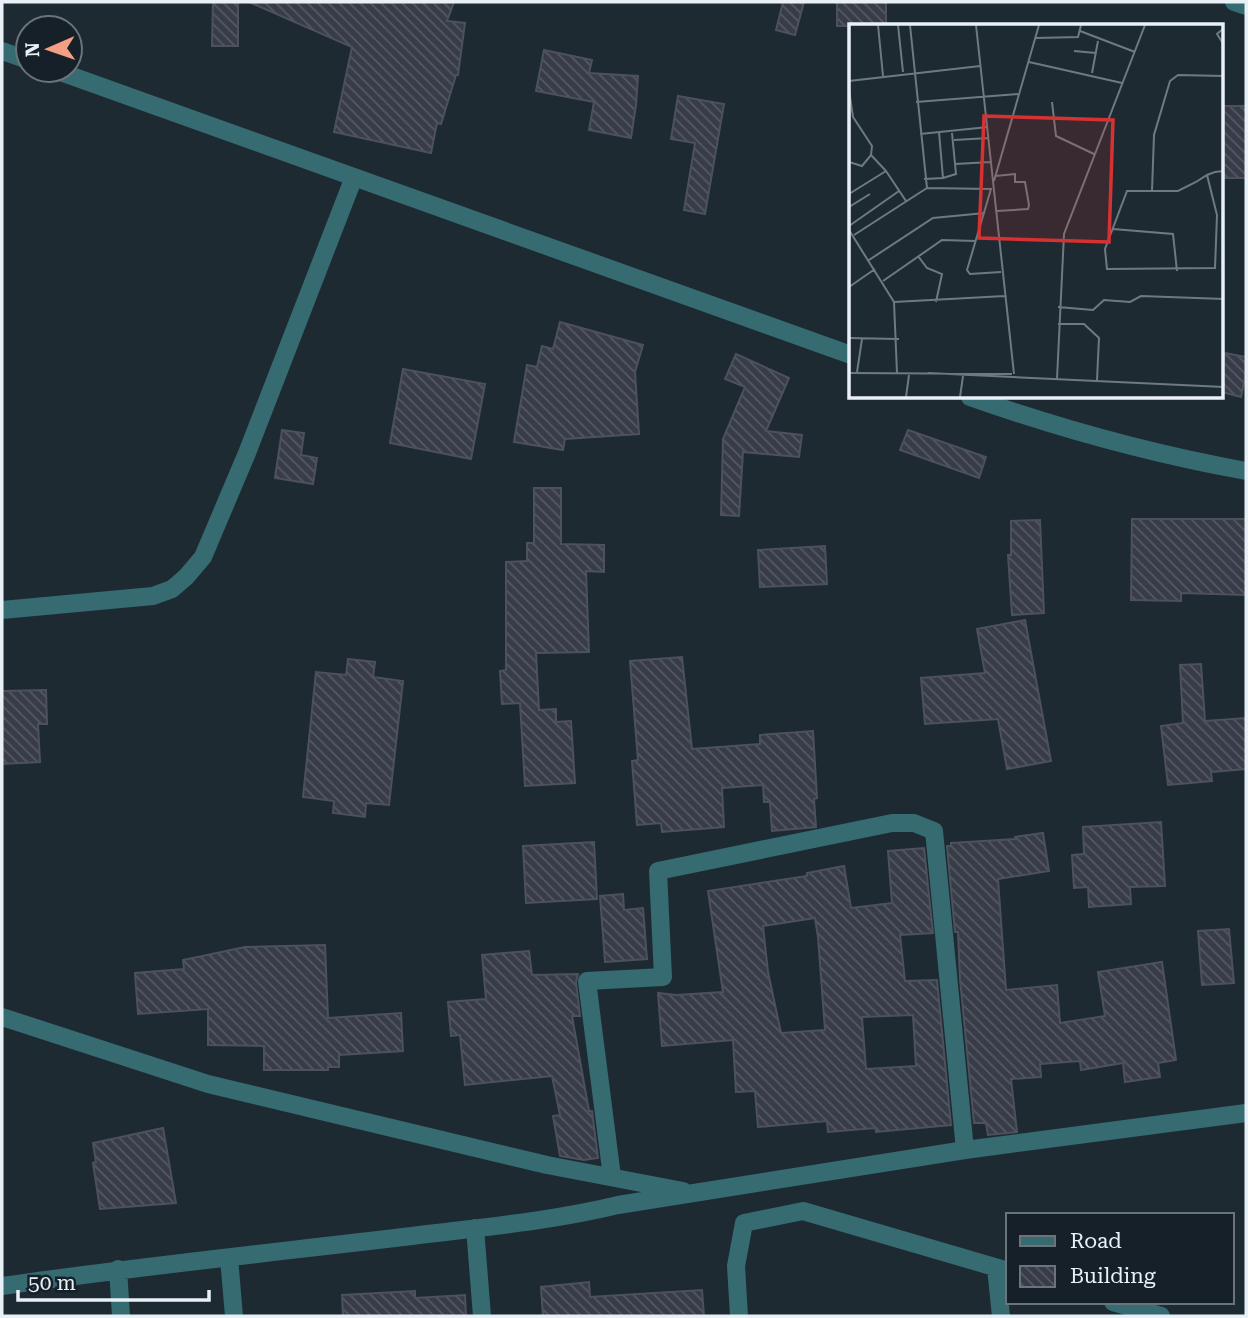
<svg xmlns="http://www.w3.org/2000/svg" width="1248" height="1318" font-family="'Roboto Serif',serif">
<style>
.building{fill:url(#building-back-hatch);stroke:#4d515e;stroke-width:2;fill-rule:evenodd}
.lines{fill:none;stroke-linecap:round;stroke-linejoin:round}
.street{stroke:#356b71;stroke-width:18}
.inset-road{fill:none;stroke:#6f7a80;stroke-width:2}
.view{fill:#d73232;fill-opacity:0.15;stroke:#d73232;stroke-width:3.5}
.inset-edge{fill:none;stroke:#e9f1f6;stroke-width:3.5}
</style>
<defs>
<pattern id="building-back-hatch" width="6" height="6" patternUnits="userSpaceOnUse" patternTransform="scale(1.75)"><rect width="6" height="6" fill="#373c48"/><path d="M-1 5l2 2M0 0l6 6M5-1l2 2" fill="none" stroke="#545963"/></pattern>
</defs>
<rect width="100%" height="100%" fill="#1e2a32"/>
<path class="building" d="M213,2H238V46H212Z
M249,2H454L447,21L465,23L458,75H456L441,124L437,123L431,153L334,132L352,47Z
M783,2H804L795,35L776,30Z
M837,2H886V26H837Z
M544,50L592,60L589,73L638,76L636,105L631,138L589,130L594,102L536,91Z
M678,96L724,104L705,214L684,210L695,143L671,139Z
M1222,106H1246V178H1222Z
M560,322L643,345L635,372L639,434L565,439L563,450L514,442L527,365L537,367L542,346L553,349Z
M1225,353L1246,357V373L1241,397L1222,392V369Z
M736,354L789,378L766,431L802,435L799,457L743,452L739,516L721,515L723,439L745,387L725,379Z
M403,369L485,384L471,459L390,443Z
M282,430L304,433L301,455L317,458L313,484L275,478Z
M908,430L986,457L979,478L900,450Z
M534,488H561V544L604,545V572L586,571L589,652L536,653L539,710L556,709V722L571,721L575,783L525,786L520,703L502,704L500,671L506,670V562L527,561V543H534Z
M1132,519H1246V595L1181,593V601L1131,600Z
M1040,520L1044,613L1012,615L1008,555H1011V521Z
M825,546L827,584L760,587L758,550Z
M1025,620L1051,761L1007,769L998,719L925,724L921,678L985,673L977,629Z
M682,657L692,749L760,744V735L813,731L817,798L814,799L816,827L772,831L770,802H764L763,785L722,788L724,827L662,832L661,823L637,825L632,761L638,760L630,661Z
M348,659L375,662L373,677L403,681L389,805L366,803L365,817L333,813L334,801L303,797L316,672L346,675Z
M1201,664L1205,721L1246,718V769L1211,772L1212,781L1168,785L1161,726L1183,723L1180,665Z
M46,690L47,724H38L40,762L2,764V691Z
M1161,822L1165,886L1130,887L1131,904L1089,907L1088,887L1074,888L1072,855L1084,854L1083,827Z
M1043,833L1049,871L998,879L1006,990L1057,985L1060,1023L1105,1016L1098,972L1162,962L1176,1060L1158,1063L1160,1077L1125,1082L1123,1063L1081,1070L1080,1061L1040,1064L1041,1077L1011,1079L1017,1132L988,1135L986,1123H974L960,979L958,932H955L947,846H951V843L1016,839L1015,837Z
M594,842L597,899L526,903L523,846Z
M924,848L933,933L900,935L905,981L937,980L951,1125L876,1132V1128L828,1132L827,1121L758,1127L755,1091L736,1092L733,1040L662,1046L658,993L676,995L723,992L708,891L807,876V873L844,866L851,908L892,903L888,851ZM815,918L818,937L825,1030L781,1033L768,972L763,926ZM913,1015L916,1066L866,1069L862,1017Z
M623,894L624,910L643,908L647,959L605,962L600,896Z
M1229,929L1234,983L1202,985L1198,931Z
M325,945L328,1018L401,1013L403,1051L339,1055V1067H328V1070H264V1046L208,1045V1009L138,1014L135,973L184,969L183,960L245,947Z
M529,951L532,975L578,974L576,982L580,1016H572L589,1111H592L598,1158L584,1160L560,1156L553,1116L560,1115L552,1076L465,1085L460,1035L451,1036L448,1002L486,999L482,955Z
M163,1128L176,1203L100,1209L93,1163L96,1162L93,1143Z
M589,1282L590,1297L702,1290L704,1316H543L541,1287Z
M415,1291V1298L465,1295L466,1316H343L342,1295Z"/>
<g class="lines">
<path class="street" d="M1234,2L1246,6
M2,51L28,60
M55,70L851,355
M970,397C1061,429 1152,454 1246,471
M2,610L153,596L172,589L186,577L203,557L247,453L354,177
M2,1017L208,1084L547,1165L683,1191
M612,1177L587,981L663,977L658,871L892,823H914L934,831L965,1150
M475,1228L482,1316
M229,1258L234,1316
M996,1268L1001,1316
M118,1269L121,1316
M2,1286C135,1267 269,1253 403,1237C474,1228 548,1222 618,1205L965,1150L1246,1113
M1113,1302L1161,1316
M739,1316L736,1266L744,1223L803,1211L1008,1271"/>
</g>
<g transform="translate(849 24)">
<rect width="374" height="374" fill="#1e2a32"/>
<path class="inset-road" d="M29,1L34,52M49,1L54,48M61,1L78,164L142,165L118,246L121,250L152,248M127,1L165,350M375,4L368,10L375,21M231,7L286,28M187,14L229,13L232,1M225,27L247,29M180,38L273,59M243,49L249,17M0,57L131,42M0,66L4,93L23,122L22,131M67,78L170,70M203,78L207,112L245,130M71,110L139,103M105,116L140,114M0,138L13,142L22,131L37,147M106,140L142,138M358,151L368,191L366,244L258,245L256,225L278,167H329L347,158L358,151L366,148L375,147M146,152L166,150V158H176L180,181L179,185L148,187M94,154L107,150L103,109M75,155L94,154L90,108M145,157L190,1M303,167L305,111L321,57L329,51L375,52M0,170L37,147L57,177M0,183L21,170M0,202L50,167M264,205L324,210L328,247M0,206L45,278L48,349M5,211L78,164M69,232L78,244L93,250L87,278M20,236L84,194L136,189M34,257L93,216L127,217M0,263L26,245M45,278L156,272M209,283L244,286L255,276L281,278L292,272L375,275M209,300H235L250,314L248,356M0,314L50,315M8,348L13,315M0,349L163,350M79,349L375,363M208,355L215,210L296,1M57,373L60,351M111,373L114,352"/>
<path class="view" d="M135,92L264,96L260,218L130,214Z"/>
<rect width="374" height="374" class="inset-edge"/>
</g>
<rect width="1248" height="1318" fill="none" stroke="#e9f1f6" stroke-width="7"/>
<rect x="1006" y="1213" width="228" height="91" fill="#152028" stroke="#6a747a" stroke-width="2"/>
<rect x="1020" y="1236" width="35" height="10" fill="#356b71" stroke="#6a747a" stroke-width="2"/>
<text x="1070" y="1248" font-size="21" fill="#e9f1f6">Road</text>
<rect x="1020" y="1266" width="35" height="21" fill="url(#building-back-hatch)" stroke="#6a747a" stroke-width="2"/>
<text x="1070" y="1283" font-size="21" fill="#e9f1f6">Building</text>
<g transform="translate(49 49) rotate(268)"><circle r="33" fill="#152028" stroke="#6a747a" stroke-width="2"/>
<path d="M0-5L12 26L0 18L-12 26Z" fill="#f39f83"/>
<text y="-10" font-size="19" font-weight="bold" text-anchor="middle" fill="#e9f1f6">N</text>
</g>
<path d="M18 1290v10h191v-10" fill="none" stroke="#e9f1f6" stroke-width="3.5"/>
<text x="28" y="1290" font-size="21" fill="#e9f1f6" stroke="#152028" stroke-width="5" paint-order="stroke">50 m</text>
</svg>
